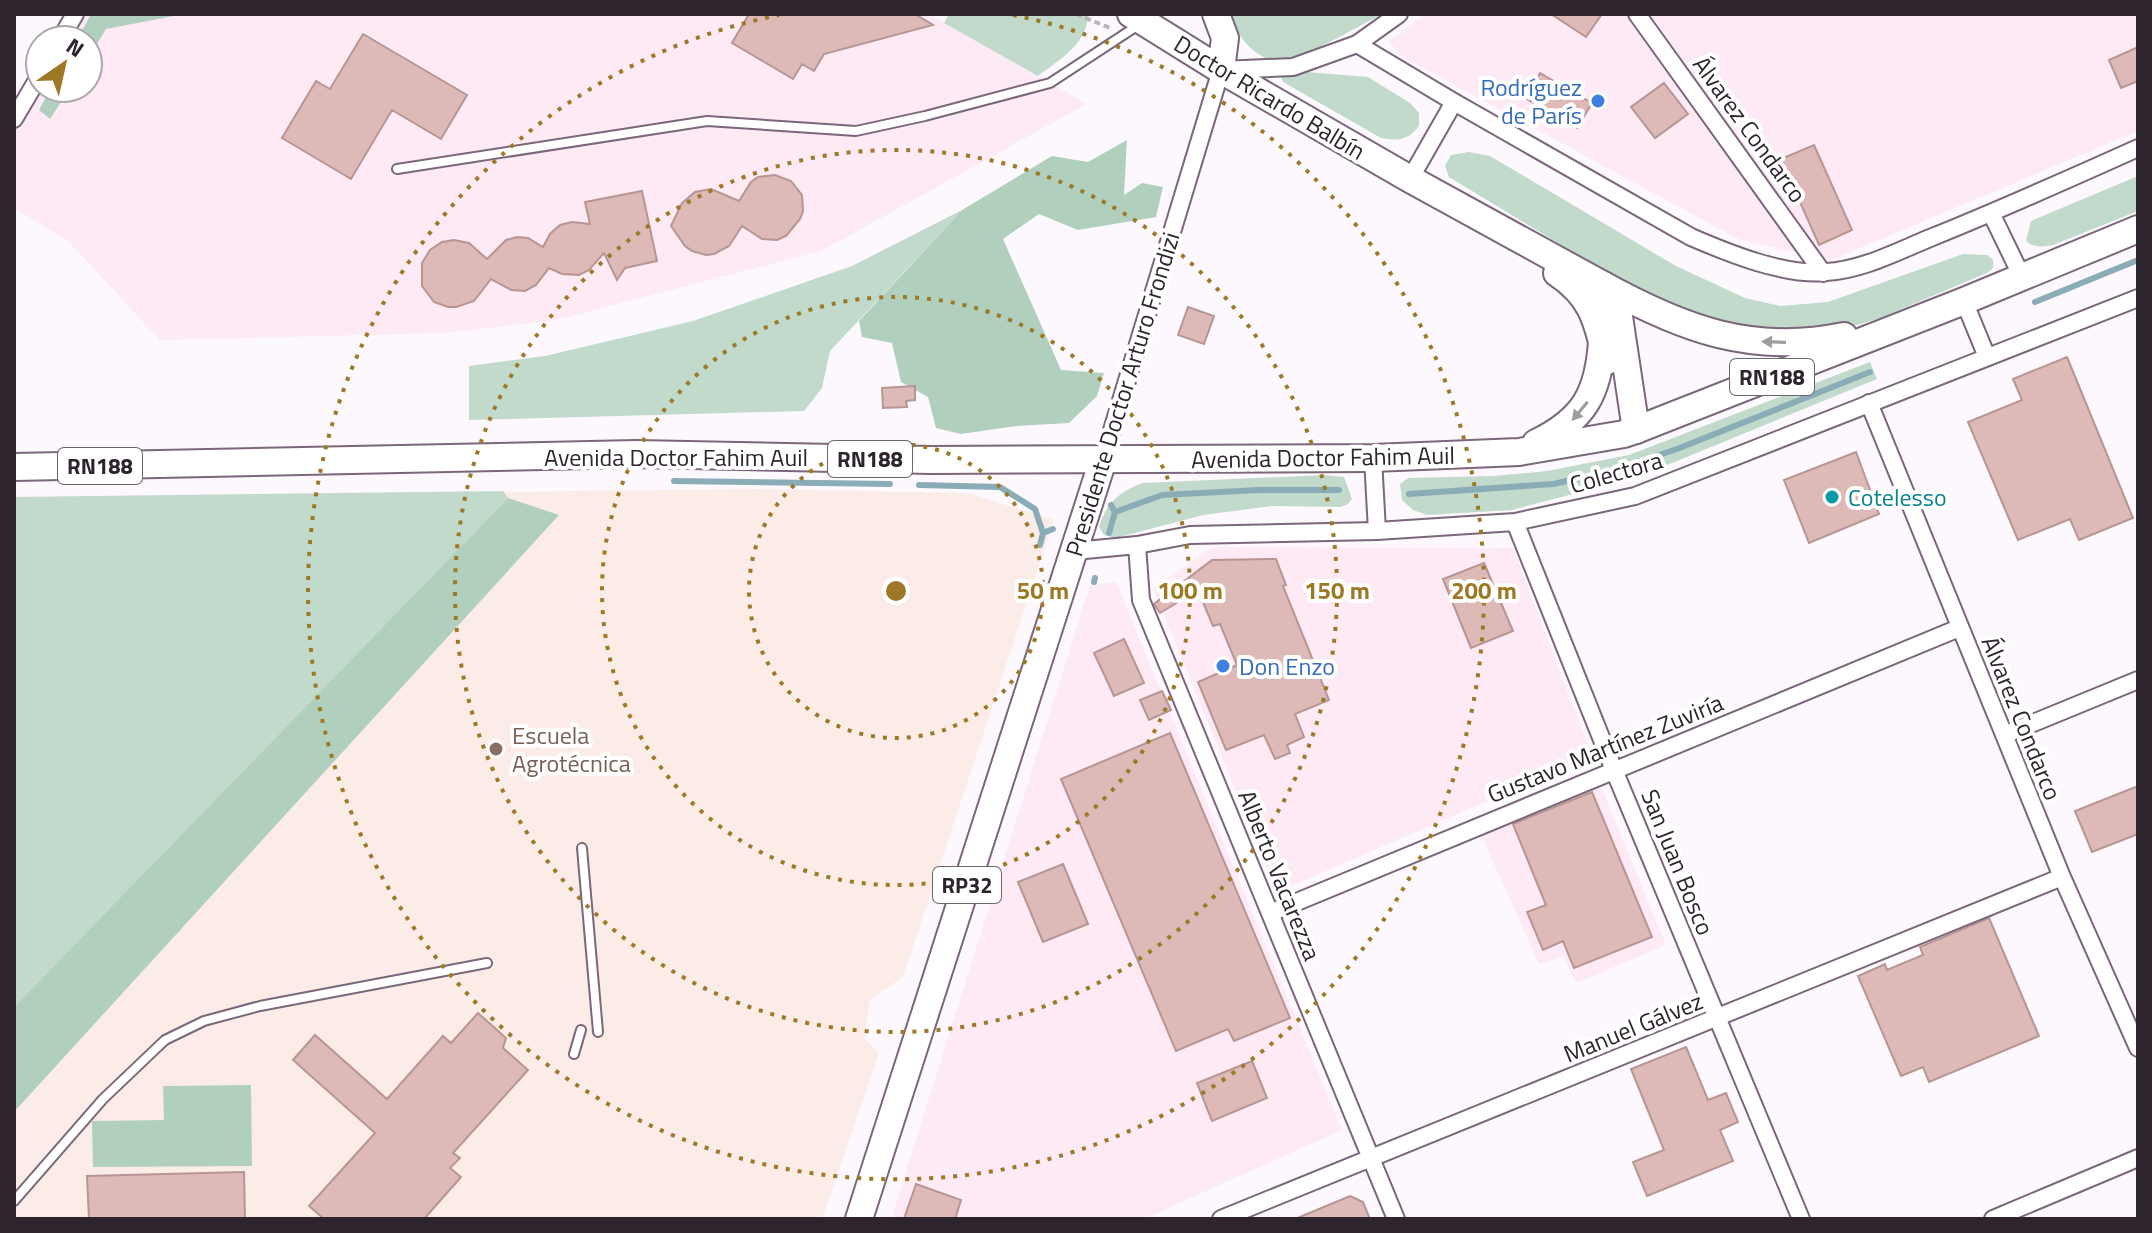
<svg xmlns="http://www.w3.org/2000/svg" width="2152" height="1233" font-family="'Titillium Web',sans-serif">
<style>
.industrial{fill:#fdeaf5}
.education{fill:#fcece8}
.green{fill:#c1dacb}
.forest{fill:#b1cfbd}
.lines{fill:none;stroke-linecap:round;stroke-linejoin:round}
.stream{stroke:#8aacb7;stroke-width:6}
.building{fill:#ddb9b7;stroke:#b79593;stroke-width:2}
.service-casing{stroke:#7b667b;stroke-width:12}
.minor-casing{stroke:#7b667b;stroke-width:20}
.primary-casing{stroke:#7b667b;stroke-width:30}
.trunk-casing{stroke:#7b667b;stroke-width:30}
.path{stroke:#bab4ba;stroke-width:4;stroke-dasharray:6 4;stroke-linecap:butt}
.service{stroke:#fff;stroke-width:8}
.minor{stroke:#fff;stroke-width:16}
.primary{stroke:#fff;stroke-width:26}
.trunk{stroke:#fff;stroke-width:26}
.oneway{fill:#a09ca0}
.ring{fill:none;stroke:#9d7925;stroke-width:4;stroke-dasharray:4 8}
.shop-dot{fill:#3f7fe0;stroke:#fff;stroke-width:3}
.culture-dot{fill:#0f9aa8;stroke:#fff;stroke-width:3}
.education-dot{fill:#8d6e63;stroke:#fff;stroke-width:3}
.labels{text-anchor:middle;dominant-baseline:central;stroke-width:8;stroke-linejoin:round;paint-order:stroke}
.shield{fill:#fff;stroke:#6c666c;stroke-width:2}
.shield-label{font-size:22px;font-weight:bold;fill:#2d242d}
.shop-label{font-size:24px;fill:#366cbe;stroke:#fff;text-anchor:end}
.street-label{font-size:24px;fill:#2d242d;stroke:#fff}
.culture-label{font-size:24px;fill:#0d838f;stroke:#fff;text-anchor:start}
.education-label{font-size:24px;fill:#785e54;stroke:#fff;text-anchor:start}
.centre{fill:#9d7925;stroke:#fff;stroke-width:4}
.ring-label{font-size:24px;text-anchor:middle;font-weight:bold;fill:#9d7925;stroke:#fff;stroke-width:8;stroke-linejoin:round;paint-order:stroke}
</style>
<rect width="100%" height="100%" fill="#fdf8fd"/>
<path class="industrial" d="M75,14H929L1087,104L821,251L556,320L445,333L160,340L68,241L14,208V119L40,88H88V40H60Z
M1426,14H2138V131L1831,260L1740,240L1399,55L1389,40Z
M1213,547L1513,548L1592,756L1277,892L1153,588Z
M1116,582L1342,1130L1144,1219H891L1090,585Z
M1601,787L1666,945L1576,983L1563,956L1539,964L1481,835Z"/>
<path class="education" d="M756,489L968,493L1054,520L903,977L870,1000L864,1038L879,1053L822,1219H14V497Z"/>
<path class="green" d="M949,14H1087L1088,16C1086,45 1060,59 1038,76L944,23Z
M1228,14H1382C1363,24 1299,61 1281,61C1256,62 1236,34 1228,14Z
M1307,72L1368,77L1410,103L1419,113V126C1408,140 1399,141 1381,138L1283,82L1281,77Z
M1469,152L1490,156L1676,266L1745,298L1780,306L1828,302L1963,254L1987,255L1993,260V268L1987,273L1880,318L1857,325L1776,334L1706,323L1626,288L1591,263L1449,177L1445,166L1451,155Z
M2138,176V211L2053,245C2043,247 2034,248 2026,241L2031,221Z
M962,210L830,351L822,388L804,411L469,420V366L545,356L693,321L852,266Z
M1870,362L1877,379L1638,477L1512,510L1427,515L1413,510L1402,500L1400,484L1408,478L1493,476L1547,471L1629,455Z
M1325,475L1344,477L1352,499L1348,504L1341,507L1272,506L1203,515L1116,538L1104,535L1099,527C1106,503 1120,491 1143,483Z
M503,491L508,498L14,1007V497Z"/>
<path class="forest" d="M91,14H184L106,29L88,59V40H77Z
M51,88H70L50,119L39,110Z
M1127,140L1124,195L1142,183L1163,187L1156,217L1078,230L1039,214L1003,239L1061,370L1104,373L1097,396L1069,423L1016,426L961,434L936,428L928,397L901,382L892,343L862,337L859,321L962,210L1052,156L1088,162Z
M508,498L559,515L14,1112V1007Z
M251,1085L252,1166L93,1167L92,1121L164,1120L163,1086Z"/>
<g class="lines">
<path class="stream" d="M2035,302L2138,260
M674,481L890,484
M919,485L1000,487L1035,509L1043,533
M1409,494L1553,484L1609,472L1677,449L1870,372
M1111,505L1115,512L1162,495L1259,490H1339
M1109,533L1115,512
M1040,545L1043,533L1053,529
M1094,582L1095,578"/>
</g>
<path class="building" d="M749,14H915L933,25L824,54L814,71L802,64L793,79L732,43Z
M1551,14H1602L1586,37Z
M363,34L467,95L441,139L392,110L351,179L282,138L316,81L330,89Z
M2138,47V81L2121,88L2109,60Z
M1540,73L1592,103L1577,128L1525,98Z
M1664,83L1688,114L1655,138L1631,107Z
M1814,145L1852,230L1819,245L1781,159Z
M775,175L791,181L802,195L803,211L800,219L786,236L777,240L762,239L742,226L729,246L714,254L706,255L692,251L685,246L671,226L682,203L695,192L711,189L739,201L751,182L758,177Z
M642,191L657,261L625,268L617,280L604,253L589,270L579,275L562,274L549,268L536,285L525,291L511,290L491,279L474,301L456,307H448L434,302L422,286V263L430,250L442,242L454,240L469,243L487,259L506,240L517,237L528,238L543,247L550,234L560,225L572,222L590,224L585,202Z
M1188,307L1214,316L1204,344L1178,335Z
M2067,357L2133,518L2079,540L2070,519L2018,540L1968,422L2022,400L2013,379Z
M915,386V400L906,401L907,407L883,408L882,388Z
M1856,452L1879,514L1809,543L1784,480Z
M1276,559L1286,585L1283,586L1329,700L1295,714L1304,737L1287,745L1290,753L1275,759L1264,735L1226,750L1198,682L1237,665L1220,624L1213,626L1198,590L1160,613L1154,604L1212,560Z
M1484,563L1513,631L1471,648L1443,579Z
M1124,639L1144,683L1114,696L1094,653Z
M1162,691L1171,710L1149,720L1140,700Z
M1170,733L1290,1018L1234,1041L1228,1029L1176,1051L1061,779Z
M2138,786V834L2092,852L2075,811Z
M1592,792L1652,937L1574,968L1563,941L1543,950L1527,912L1546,905L1513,824Z
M1063,864L1088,924L1043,942L1018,882Z
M1989,918L2039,1036L1929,1082L1923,1067L1901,1076L1858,976L1885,964L1887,970L1923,955L1920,947Z
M478,1013L506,1038L503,1048L528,1070L453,1153L460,1158L450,1168L461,1177L424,1219H324L309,1206L375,1133L293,1060L315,1035L387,1099L443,1036L451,1043Z
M1686,1047L1708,1100L1726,1093L1738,1122L1720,1130L1733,1161L1647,1196L1633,1162L1664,1150L1631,1069Z
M1252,1061L1267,1098L1212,1121L1197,1083Z
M244,1172L245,1219H89L87,1176Z
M916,1184L961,1200L955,1219H904Z
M1350,1196L1363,1202L1370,1219H1295Z"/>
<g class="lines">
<defs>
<path id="service" d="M397,169L707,121L856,131L925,116L1050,83L1140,24
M582,848L598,1032
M574,1054L581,1030
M14,1201L103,1099L165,1040L204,1021L260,1006L487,963"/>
<path id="minor" d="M1637,14L1823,273
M60,40L75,14
M1357,44L1454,102L1691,237C1728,253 1784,276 1826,272C1862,270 1896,252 1930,238C2000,210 2069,179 2138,148
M14,119L40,75
M1410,179L1454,102
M1991,213L2022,277
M1964,301L1987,357
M1869,403L2062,877L2138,1048
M1373,458L1377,531
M1103,460L1221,70L1293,67L1357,44L1399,14
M1515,522L1614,770L1801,1219
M1137,545L1141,600L1396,1219
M1075,551L1137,545L1190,535L1377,531L1515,522L1635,496L2138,298
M2004,735L2138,680
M1270,913L1959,628
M1221,1219L2062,877
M1993,1219L2138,1158"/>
<path id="primary" d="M1131,14L1221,70L1410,179L1603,285L1615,299L1618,310L1636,430
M1216,14L1225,38L1221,70
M1557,273C1593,297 1597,321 1607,361
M859,1219L1103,460"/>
<path id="trunk" d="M1603,285C1683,329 1752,355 1844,336
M1536,443C1584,420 1599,393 1602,340
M14,467L636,454L931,460L1373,458L1519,452L1624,434L1636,430L1964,301L2138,229"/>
</defs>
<use href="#service" class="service-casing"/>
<use href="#minor" class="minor-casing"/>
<use href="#primary" class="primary-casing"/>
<use href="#trunk" class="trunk-casing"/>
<path class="path" d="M1076,14L1110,28"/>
<use href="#service" class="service"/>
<use href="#minor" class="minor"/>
<use href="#primary" class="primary"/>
<use href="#trunk" class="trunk"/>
</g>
<defs><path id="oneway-solid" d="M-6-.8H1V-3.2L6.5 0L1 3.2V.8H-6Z" transform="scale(2)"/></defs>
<g class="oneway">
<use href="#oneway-solid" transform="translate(1774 342) rotate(-178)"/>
<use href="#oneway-solid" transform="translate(1580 411) rotate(130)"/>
</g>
<g class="ring">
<circle cx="896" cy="591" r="147"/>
<circle cx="896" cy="591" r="294"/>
<circle cx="896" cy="591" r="441"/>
<path d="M1013 15A588 588 0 1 1 779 15"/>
</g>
<g class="shop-dot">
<circle cx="1598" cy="101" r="8"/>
<circle cx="1223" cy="666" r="8"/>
</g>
<circle class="culture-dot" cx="1832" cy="497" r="8"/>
<circle class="education-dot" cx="496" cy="749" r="8"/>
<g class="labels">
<g class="shield">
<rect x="1730" y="359" width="84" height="36" rx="6"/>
<rect x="828" y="441" width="84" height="36" rx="6"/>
<rect x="58" y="448" width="84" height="36" rx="6"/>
<rect x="933" y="867" width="68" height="36" rx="6"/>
</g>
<g class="shield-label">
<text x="1772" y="377">RN188</text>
<text x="870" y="459">RN188</text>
<text x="100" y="466">RN188</text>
<text x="967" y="885">RP32</text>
</g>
<g class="shop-label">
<text x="1582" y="87">Rodríguez<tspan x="1582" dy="28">de París</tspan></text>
<text x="1239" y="666" text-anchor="start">Don Enzo</text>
</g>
<g class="street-label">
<text transform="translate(1270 97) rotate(31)">Doctor Ricardo Balbín</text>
<text transform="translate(1750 129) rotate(54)">Álvarez Condarco</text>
<text transform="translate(1122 394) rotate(-73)">Presidente Doctor Arturo Frondizi</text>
<text x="676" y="457">Avenida Doctor Fahim Auil</text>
<text transform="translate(1323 457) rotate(-1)">Avenida Doctor Fahim Auil</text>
<text transform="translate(1616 472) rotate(-16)">Colectora</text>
<text transform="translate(2022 718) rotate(68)">Álvarez Condarco</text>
<text transform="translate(1605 748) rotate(-22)">Gustavo Martínez Zuviría</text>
<text transform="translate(1678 862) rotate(68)">San Juan Bosco</text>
<text transform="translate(1280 875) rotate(68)">Alberto Vacarezza</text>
<text transform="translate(1633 1027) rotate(-22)">Manuel Gálvez</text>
</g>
<g class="culture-label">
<text x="1848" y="497">Cotelesso</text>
</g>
<g class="education-label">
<text x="512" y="735">Escuela<tspan x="512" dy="28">Agrotécnica</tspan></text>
</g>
</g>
<circle cx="896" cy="591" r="12" class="centre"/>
<g class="ring-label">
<text x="1043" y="599">50 m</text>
<text x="1190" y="599">100 m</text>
<text x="1337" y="599">150 m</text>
<text x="1484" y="599">200 m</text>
</g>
<rect width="2152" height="1233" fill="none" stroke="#2d242d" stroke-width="32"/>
<g transform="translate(64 64) rotate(34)"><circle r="38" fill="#ffffff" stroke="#aba7ab" stroke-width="2"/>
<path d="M0-6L14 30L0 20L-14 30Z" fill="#9d7925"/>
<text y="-12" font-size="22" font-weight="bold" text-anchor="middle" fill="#2d242d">N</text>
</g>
</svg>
